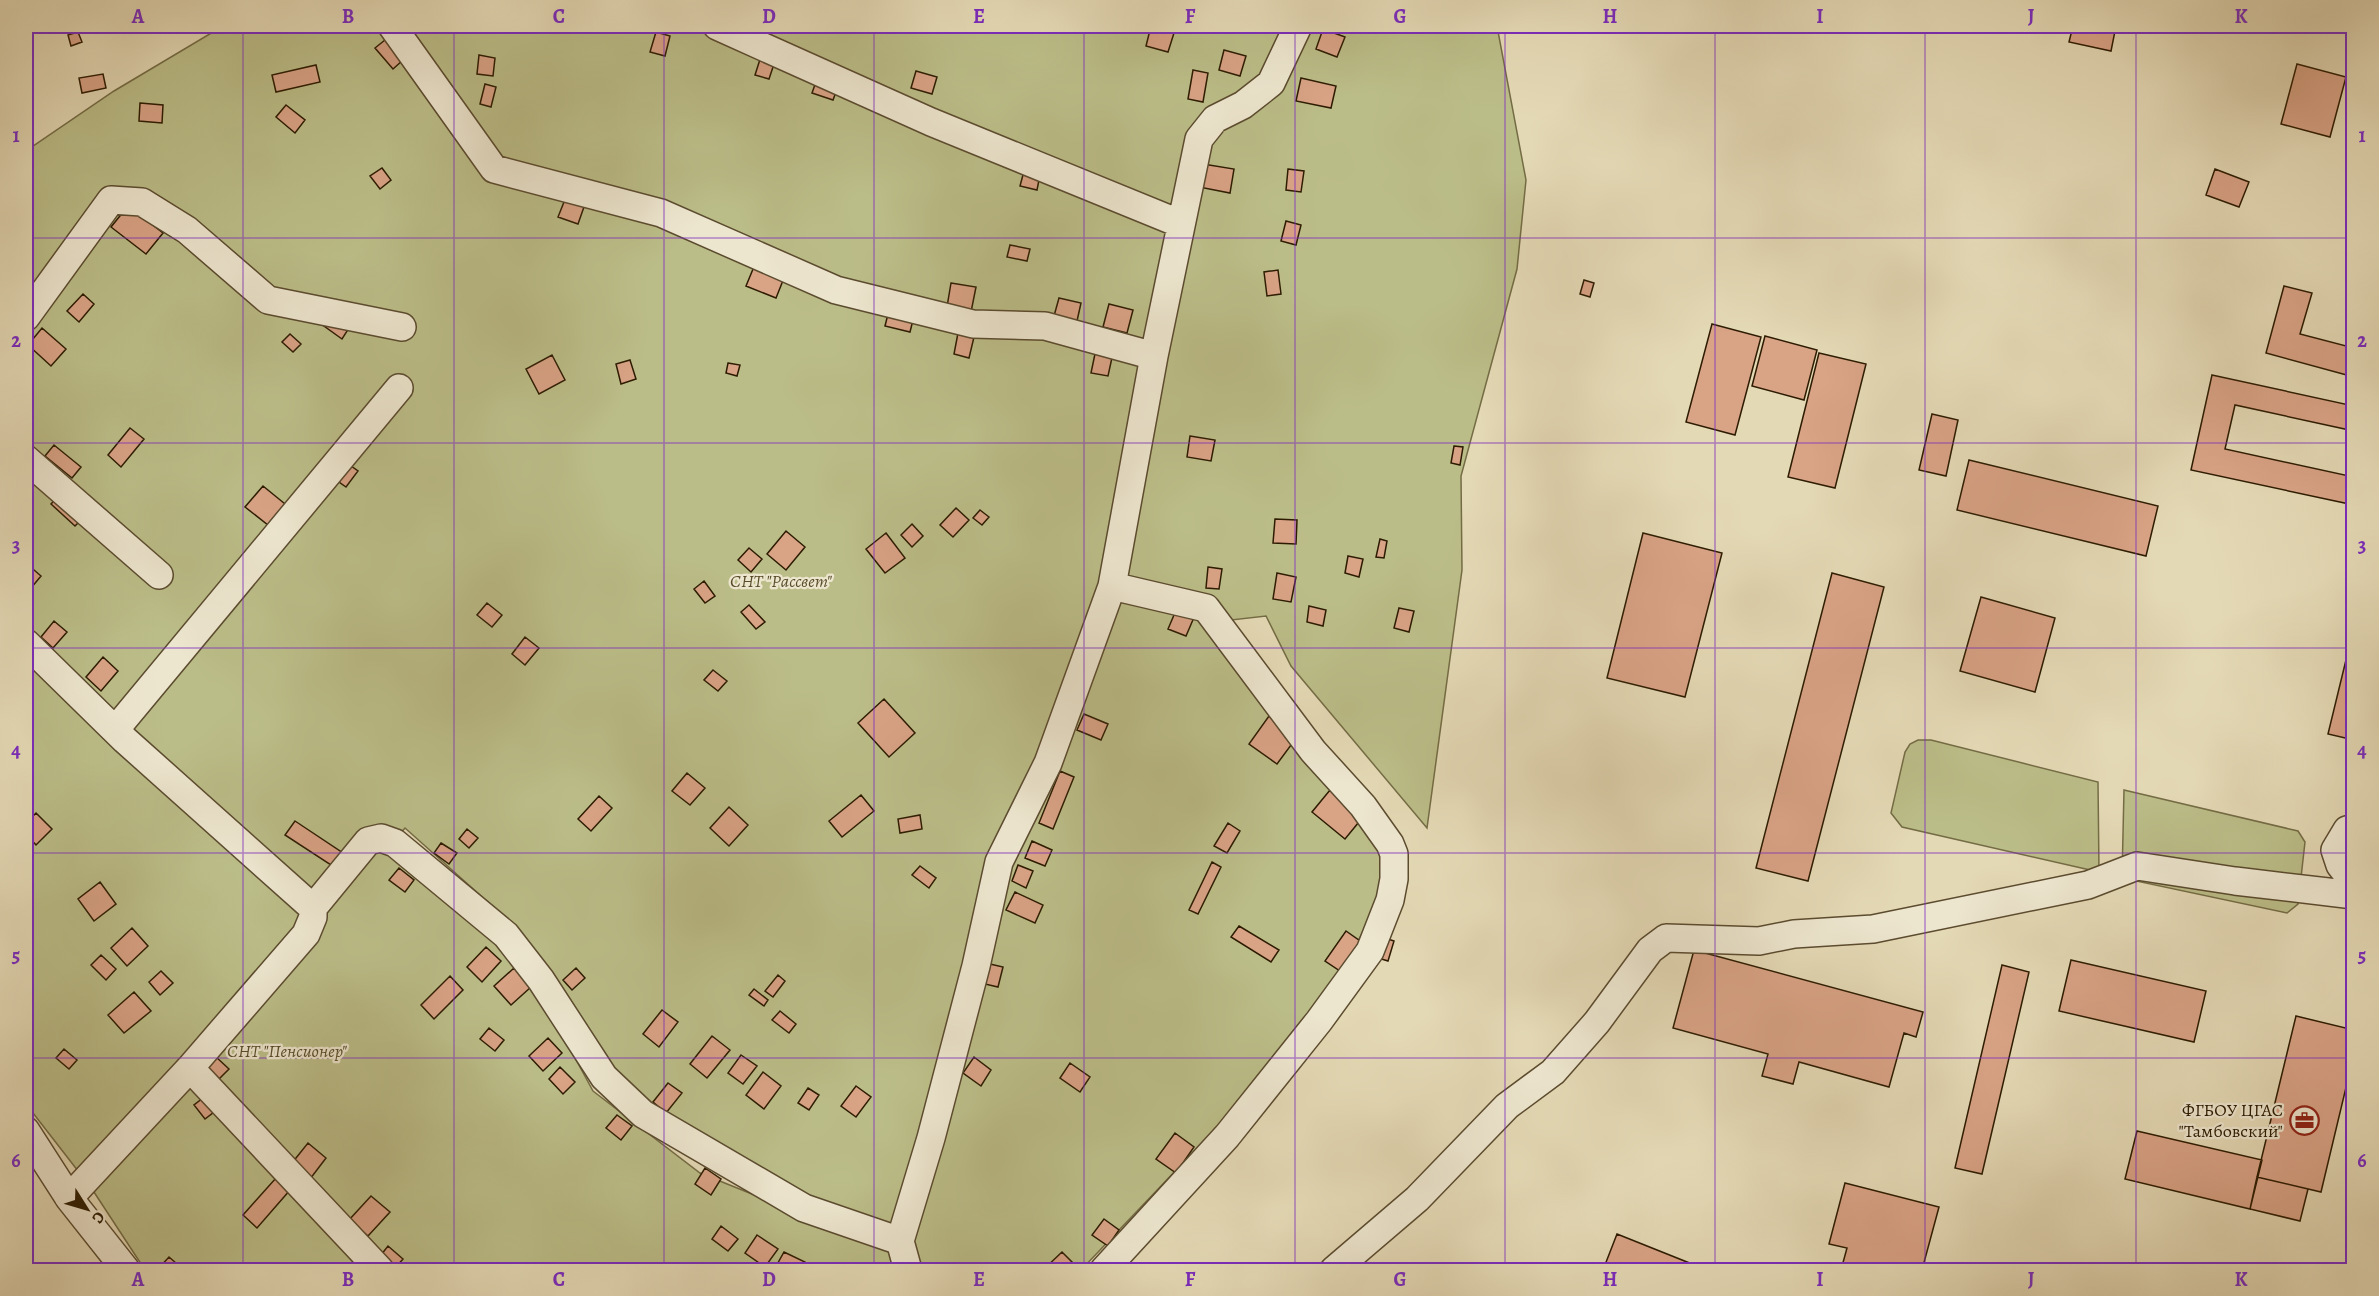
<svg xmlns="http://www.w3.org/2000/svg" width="2379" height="1296" font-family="Alegreya,serif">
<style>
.green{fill:#bbbd88;stroke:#746c45;stroke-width:1.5;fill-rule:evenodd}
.building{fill:#d9a386;stroke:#2d1c02;stroke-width:1.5}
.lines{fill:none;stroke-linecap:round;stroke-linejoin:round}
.minor-casing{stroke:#5b4b2f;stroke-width:30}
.minor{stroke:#ede6cf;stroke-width:27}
.grid{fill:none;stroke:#7b2cbf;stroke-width:1.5;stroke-opacity:0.55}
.labels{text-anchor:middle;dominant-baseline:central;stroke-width:4.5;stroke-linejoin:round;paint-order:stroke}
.park-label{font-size:18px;font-style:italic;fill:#584c2a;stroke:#ede6cf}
.poi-label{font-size:18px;fill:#2d1c02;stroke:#ede6cf;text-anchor:end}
.neatline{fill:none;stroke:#7b2cbf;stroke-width:2}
.grid-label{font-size:20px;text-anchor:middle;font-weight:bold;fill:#7b2cbf}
</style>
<rect width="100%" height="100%" fill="#e4d9b5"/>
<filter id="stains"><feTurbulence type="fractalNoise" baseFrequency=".00333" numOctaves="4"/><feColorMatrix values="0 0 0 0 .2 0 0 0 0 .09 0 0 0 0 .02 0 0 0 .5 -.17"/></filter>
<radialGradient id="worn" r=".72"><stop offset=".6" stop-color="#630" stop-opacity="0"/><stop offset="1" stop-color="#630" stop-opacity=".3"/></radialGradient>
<path class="green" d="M223,26H1497L1526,180L1517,269L1461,476L1462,570L1427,828L1291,666L1266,616L1213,622L1265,710L1306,764L1363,817L1382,845L1381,899L1340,974L1239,1104L1081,1270H145L92,1189L26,1104V151L114,91ZM405,828L509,921L623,1088L751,1170L881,1226L846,1232L700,1173L593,1091L528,971L387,849Z
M1918,740H1931L2098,782L2099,872L1902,827L1891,813L1905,752L1910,744Z
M2124,790L2298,831L2305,842L2298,904L2287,913L2122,878Z"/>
<path class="building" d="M1151,26L1174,33L1168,52L1146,46Z
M2073,26H2116L2111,51L2069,42Z
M1323,29L1345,37L1337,57L1316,49Z
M78,32L82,42L71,46L68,35Z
M395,32L412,52L393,69L375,48Z
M656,32L670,36L665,56L650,52Z
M763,50L777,55L769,79L755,75Z
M1224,50L1246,56L1240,76L1219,70Z
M479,55L495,58L493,76L477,74Z
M2297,64L2346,77L2330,137L2281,124Z
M316,65L320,82L276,92L272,75Z
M821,68L842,76L833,100L812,93Z
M1193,70L1208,73L1203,102L1188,99Z
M916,71L937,77L932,94L911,88Z
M103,74L106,88L82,93L79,78Z
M1301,78L1336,86L1331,108L1296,101Z
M485,84L496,87L491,107L480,104Z
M140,103L163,105L162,123L139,121Z
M286,105L305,120L295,133L276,117Z
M1203,164L1234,169L1230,193L1199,187Z
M382,168L391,180L380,189L370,176Z
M1288,169L1304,171L1301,192L1286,190Z
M2215,169L2249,182L2239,207L2206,195Z
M1024,171L1040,175L1037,190L1020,186Z
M566,197L585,204L578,224L558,217Z
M128,206L163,233L146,254L111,227Z
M1286,221L1301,225L1296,245L1281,241Z
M1010,245L1030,249L1027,261L1007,257Z
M758,257L788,268L776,298L746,286Z
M1278,270L1281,294L1267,296L1264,272Z
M1584,280L1594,283L1590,297L1580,294Z
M951,283L976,287L971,312L947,307Z
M2284,286L2312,293L2300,334L2354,348V377L2266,353Z
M83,294L94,304L79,322L67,311Z
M1059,298L1081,303L1077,321L1054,316Z
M1109,304L1133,310L1127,333L1103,327Z
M890,306L915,312L910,332L885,326Z
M331,315L349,328L342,339L324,326Z
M1712,324L1761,337L1735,435L1686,422Z
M42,328L66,349L51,366L28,345Z
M958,333L974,337L969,358L954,354Z
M290,334L301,344L293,352L282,342Z
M1765,336L1817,350L1804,400L1752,386Z
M1096,349L1113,353L1108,376L1091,373Z
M1819,353L1866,364L1835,488L1788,477Z
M552,355L565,380L539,394L526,369Z
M630,360L636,379L621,384L616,364Z
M728,363L740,365L737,376L726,373Z
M2212,375L2354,406V431L2235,405L2225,449L2354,477V505L2191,470Z
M1932,414L1958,420L1946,476L1919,470Z
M130,428L144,439L121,467L108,455Z
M1190,436L1215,440L1211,461L1187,457Z
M54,445L81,467L72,478L45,456Z
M1454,446L1463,447L1460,465L1451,463Z
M1969,460L2158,506L2146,556L1957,510Z
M344,461L358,471L346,487L332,477Z
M263,486L290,508L273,529L245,507Z
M60,494L84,517L75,526L51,504Z
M956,508L969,520L953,537L940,525Z
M980,510L989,517L982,525L973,518Z
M1275,519L1297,520L1296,544L1273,543Z
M912,524L923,536L912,547L901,535Z
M786,531L805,547L786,570L767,554Z
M886,533L905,558L885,573L866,549Z
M1643,533L1722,553L1685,697L1607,678Z
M1380,539L1387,541L1384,558L1376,557Z
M749,548L762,559L751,572L738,560Z
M1348,556L1363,559L1359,577L1345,573Z
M26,563L41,576L26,594Z
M1208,567L1222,569L1219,589L1206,588Z
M1277,573L1296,577L1291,602L1273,599Z
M1832,573L1884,587L1808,881L1756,868Z
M704,581L715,596L705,603L694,589Z
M1981,597L2055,618L2035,692L1960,671Z
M487,603L502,615L492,627L477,615Z
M749,605L765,622L756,629L741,612Z
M1309,606L1326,610L1323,626L1307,622Z
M1177,608L1195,615L1186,636L1168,629Z
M1399,608L1414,611L1409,632L1394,628Z
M54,621L67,632L53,648L41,637Z
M2354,627V740L2328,734Z
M525,637L539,648L525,665L512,654Z
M103,657L118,671L101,691L86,677Z
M713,670L727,681L718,691L704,680Z
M884,699L915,733L889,757L858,723Z
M1084,714L1108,724L1101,740L1077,730Z
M1269,716L1297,737L1277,764L1249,744Z
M1060,771L1074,777L1053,829L1039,823Z
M687,773L705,788L690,805L672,791Z
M1330,790L1363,817L1345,839L1312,812Z
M861,795L874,811L842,837L829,821Z
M599,796L612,808L591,831L578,819Z
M729,807L748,825L729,846L710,828Z
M36,813L52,829L36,845L26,834V823Z
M920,815L922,829L900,833L898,819Z
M295,821L343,853L334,867L285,835Z
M1228,823L1240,831L1227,853L1214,846Z
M467,829L478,838L469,848L459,839Z
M1032,841L1052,850L1045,866L1025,858Z
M441,843L457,853L449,864L434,853Z
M1212,862L1221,867L1198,914L1189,910Z
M1018,865L1033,871L1026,888L1012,881Z
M920,866L936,878L929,888L912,875Z
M399,868L414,880L405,892L389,880Z
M100,882L116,904L94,921L78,899Z
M1015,892L1043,905L1035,923L1006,910Z
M1239,926L1279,950L1271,962L1231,937Z
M132,928L148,946L127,966L111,948Z
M1346,931L1363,943L1343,973L1325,961Z
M1382,937L1394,941L1388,961L1375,957Z
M486,947L501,961L482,982L467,967Z
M1694,950L1923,1012L1916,1037L1904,1033L1889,1087L1799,1062L1793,1084L1762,1076L1768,1054L1673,1028Z
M101,955L116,969L106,980L91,965Z
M2071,960L2206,991L2194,1042L2059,1011Z
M990,964L1003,967L998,987L985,984Z
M2002,965L2029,972L1982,1174L1955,1168Z
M514,968L531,987L511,1005L494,986Z
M576,968L585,978L572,990L563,980Z
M161,971L173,983L160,995L149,982Z
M778,975L785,981L773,997L765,991Z
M450,976L463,990L434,1019L421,1005Z
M754,989L768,1000L764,1006L749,995Z
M134,992L151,1011L124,1033L108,1015Z
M662,1010L678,1022L659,1047L643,1034Z
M780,1011L796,1024L789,1033L772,1020Z
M2296,1016L2354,1030V1080L2348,1079L2321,1192L2257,1177Z
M489,1028L504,1040L495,1051L480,1039Z
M712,1036L730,1050L707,1078L690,1064Z
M548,1038L562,1053L543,1071L529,1056Z
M64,1049L77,1060L69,1069L56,1058Z
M741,1055L757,1066L743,1084L728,1073Z
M215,1056L229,1069L216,1082L202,1069Z
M974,1057L991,1070L981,1086L963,1073Z
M1070,1063L1090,1077L1080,1092L1060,1078Z
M560,1067L575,1082L563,1094L549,1079Z
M763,1072L781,1086L764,1109L746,1095Z
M668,1083L682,1093L666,1113L653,1102Z
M856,1086L871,1097L856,1117L841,1106Z
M808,1088L819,1095L809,1110L798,1103Z
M203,1098L214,1112L205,1119L194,1105Z
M617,1115L632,1126L621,1140L606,1128Z
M2137,1131L2262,1160L2250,1209L2125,1179Z
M1175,1133L1194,1147L1176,1173L1156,1159Z
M308,1143L326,1158L307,1183L288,1168Z
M705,1168L721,1179L711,1195L695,1184Z
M2257,1177L2308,1189L2300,1221L2250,1209Z
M276,1178L290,1190L257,1228L243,1215Z
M1845,1183L1939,1207L1922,1270H1841L1847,1248L1829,1244Z
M371,1196L390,1212L368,1236L349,1220Z
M1104,1219L1119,1230L1108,1246L1092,1235Z
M721,1226L738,1239L728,1251L712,1239Z
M1617,1234L1697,1266L1695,1270H1603Z
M757,1235L778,1249L765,1267L745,1253Z
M388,1246L403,1259L396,1267L381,1255Z
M784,1252L805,1262L801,1270H774Z
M1062,1252L1076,1266L1072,1270H1043Z
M169,1257L184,1270H157Z"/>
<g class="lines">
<defs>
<path id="minor" d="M392,26L494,169L661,213L836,290L973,324L1045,326L1154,356
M717,26L931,122L1181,224
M26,317L111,200L142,202L187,230L268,300L402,327
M26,459L159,575
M26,643L125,740L313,908V917L306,934L190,1068L380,1270
M115,730L399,388
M2354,828L2347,830L2335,850L2340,865L2354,883
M313,908L368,841L381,838L395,843L506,935L541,980L604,1077L643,1114L804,1208L900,1241L908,1270
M26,1131L69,1198L126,1270
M69,1198L190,1068
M900,1241L931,1138L976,966L999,862L1048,763L1112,586L1154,356L1199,139L1215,119L1243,105L1271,83L1298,26
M1104,1270L1227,1136L1319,1021L1370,951L1390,900L1394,879V854L1390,844L1363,806L1313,751L1206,608L1112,586
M1334,1270L1417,1199L1507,1106L1553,1072L1597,1022L1650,950L1666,938L1759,941L1794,934L1873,929L2088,885L2137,866L2235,881L2354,895"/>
</defs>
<use href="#minor" class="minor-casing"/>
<use href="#minor" class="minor"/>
</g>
<path class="grid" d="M243,26V1270M454,26V1270M664,26V1270M874,26V1270M1084,26V1270M1295,26V1270M1505,26V1270M1715,26V1270M1925,26V1270M2136,26V1270M26,238H2354M26,443H2354M26,648H2354M26,853H2354M26,1058H2354"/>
<defs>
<symbol id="office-ring" viewBox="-11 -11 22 22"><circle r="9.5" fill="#ede6cf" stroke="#8f2418" stroke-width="1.5"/><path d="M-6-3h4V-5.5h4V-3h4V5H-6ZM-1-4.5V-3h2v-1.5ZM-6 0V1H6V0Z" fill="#8f2418"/></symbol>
</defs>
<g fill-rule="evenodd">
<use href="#office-ring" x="2288" y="1104" width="33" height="33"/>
</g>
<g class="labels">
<g class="park-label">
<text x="781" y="581">СНТ "Рассвет"</text>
<text x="287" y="1051">СНТ "Пенсионер"</text>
</g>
<g class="poi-label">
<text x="2283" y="1110">ФГБОУ ЦГАС<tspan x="2283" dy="21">"Тамбовский"</tspan></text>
</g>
</g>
<rect width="2379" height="1296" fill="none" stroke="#e4d9b5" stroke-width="66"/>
<g transform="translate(87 1209) rotate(127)" stroke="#ede6cf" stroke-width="4.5" paint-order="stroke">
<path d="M0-4.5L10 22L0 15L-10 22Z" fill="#2d1c02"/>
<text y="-9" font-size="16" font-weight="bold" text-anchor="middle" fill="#2d1c02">С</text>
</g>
<rect x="33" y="33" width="2313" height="1230" class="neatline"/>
<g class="grid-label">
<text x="138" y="23">A</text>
<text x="348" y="23">B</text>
<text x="559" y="23">C</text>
<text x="769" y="23">D</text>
<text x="979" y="23">E</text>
<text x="1190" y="23">F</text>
<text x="1400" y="23">G</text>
<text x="1610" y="23">H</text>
<text x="1820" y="23">I</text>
<text x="2031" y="23">J</text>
<text x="2241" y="23">K</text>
<text x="16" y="142">1</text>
<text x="2362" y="142">1</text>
<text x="16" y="347">2</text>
<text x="2362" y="347">2</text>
<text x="16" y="552">3</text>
<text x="2362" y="552">3</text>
<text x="16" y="757">4</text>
<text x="2362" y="757">4</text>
<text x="16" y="962">5</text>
<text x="2362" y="962">5</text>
<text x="16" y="1167">6</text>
<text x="2362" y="1167">6</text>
<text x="138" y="1286">A</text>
<text x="348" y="1286">B</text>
<text x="559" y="1286">C</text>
<text x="769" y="1286">D</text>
<text x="979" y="1286">E</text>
<text x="1190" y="1286">F</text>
<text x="1400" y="1286">G</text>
<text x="1610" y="1286">H</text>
<text x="1820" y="1286">I</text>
<text x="2031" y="1286">J</text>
<text x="2241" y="1286">K</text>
</g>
<rect width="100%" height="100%" filter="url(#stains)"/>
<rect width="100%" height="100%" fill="url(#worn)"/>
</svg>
